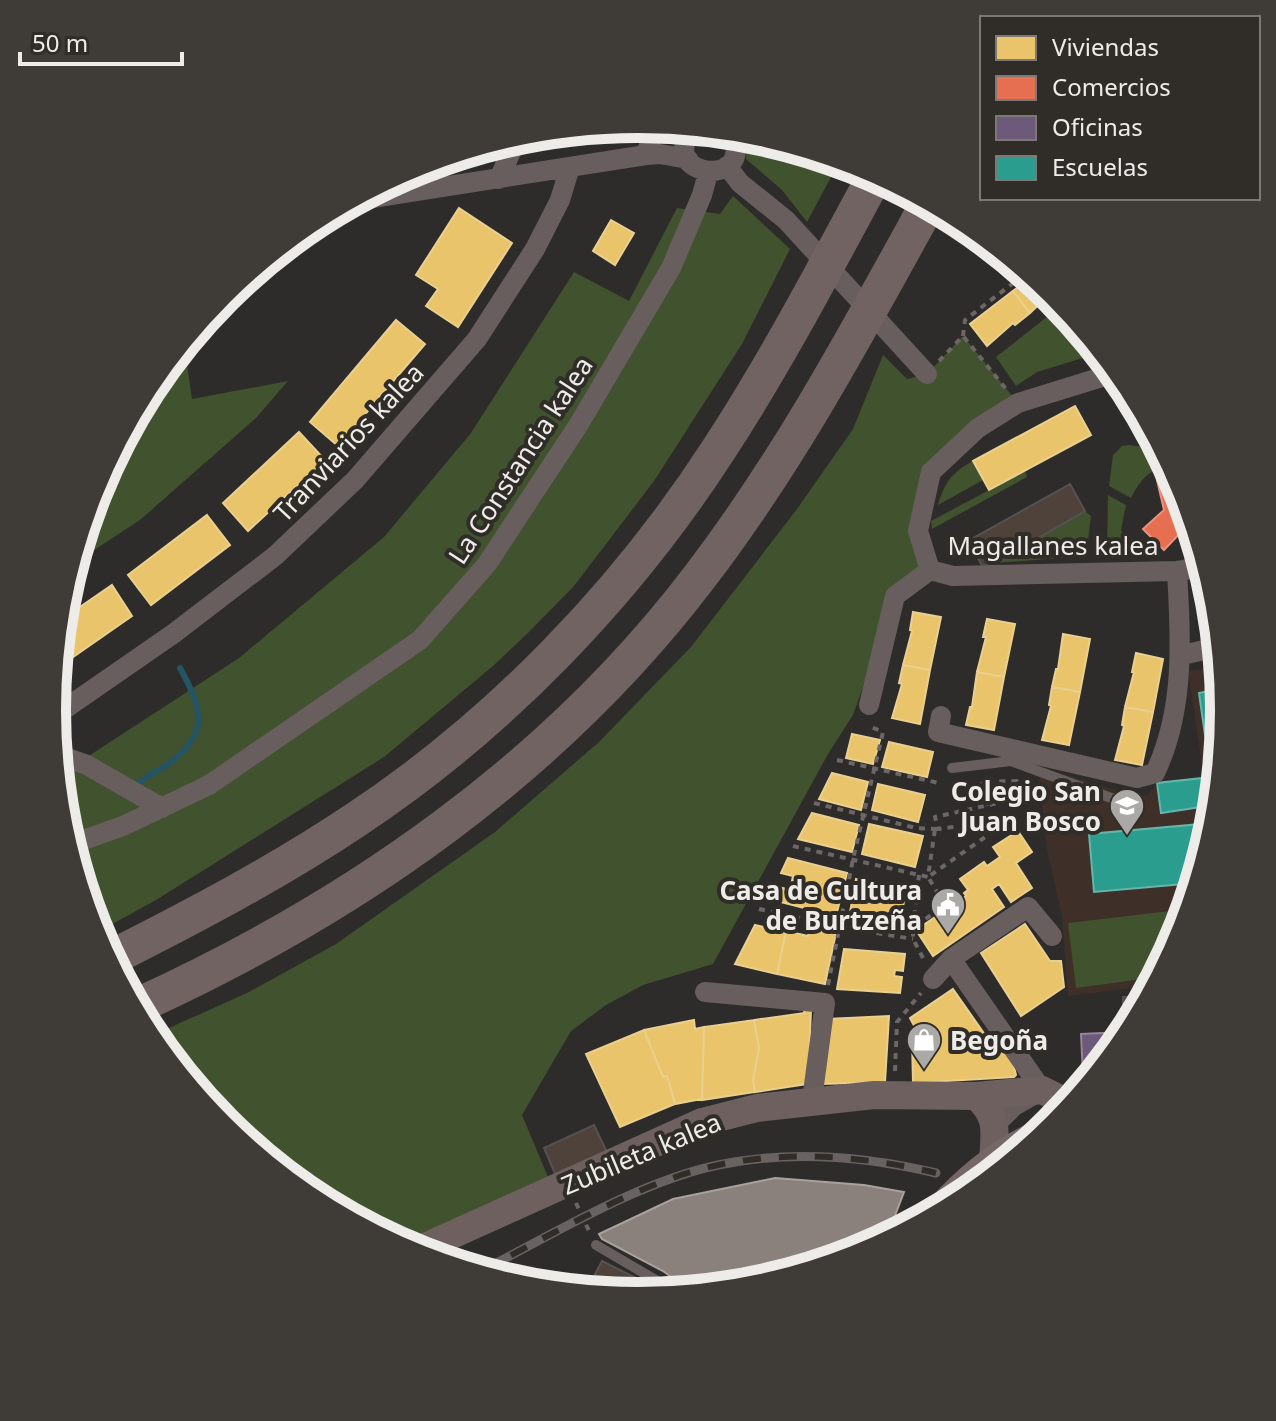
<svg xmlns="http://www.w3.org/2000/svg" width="1276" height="1421" font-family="'Noto Sans',sans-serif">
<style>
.education{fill:#3f2f29}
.green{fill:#40522e}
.homes{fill:#e9c46a;stroke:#ead090;stroke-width:2}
.shops{fill:#e76f51;stroke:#e9947f;stroke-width:2}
.offices{fill:#6d597a;stroke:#94859b;stroke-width:2}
.schools{fill:#2a9d8f;stroke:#65b5aa;stroke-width:2}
.industry{fill:#8a817c;stroke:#a8a19d;stroke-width:2}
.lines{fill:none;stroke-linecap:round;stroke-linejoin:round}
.stream{stroke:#255464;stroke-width:6}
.building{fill:#4f423a;stroke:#555251;stroke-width:2}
.path{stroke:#6d6666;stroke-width:4;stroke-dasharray:6 6;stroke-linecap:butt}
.lane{stroke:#685e5d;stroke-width:10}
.street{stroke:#685e5d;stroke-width:20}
.secondary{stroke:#6d605f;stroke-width:28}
.primary{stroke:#756766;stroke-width:30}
.highway{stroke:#716361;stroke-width:36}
.rail-casing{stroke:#686261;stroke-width:9}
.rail{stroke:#302d28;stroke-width:6;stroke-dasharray:18;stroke-linecap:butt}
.labels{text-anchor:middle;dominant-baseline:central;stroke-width:8;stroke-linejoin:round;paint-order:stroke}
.street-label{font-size:26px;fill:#eeece9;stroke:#302d28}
.poi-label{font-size:26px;font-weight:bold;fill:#eeece9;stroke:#302d28;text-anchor:end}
.rim{fill:none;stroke:#eeece9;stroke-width:10}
</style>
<rect width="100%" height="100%" fill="#2e2c2a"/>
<path class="education" d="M1220,666L1224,711L1213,825L1179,935L1151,989L1140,991L1139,987L1068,996L1062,917L1047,849L1039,782L1043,768L1136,796L1148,795L1157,783L1204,778L1188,671Z"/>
<path class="green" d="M747,135L839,162L807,222L782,190L746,159Z
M733,196L790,249L742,344L654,481L574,586L529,632L493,666L384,757L156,900L96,933L63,824L58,776L239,658L384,537L471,433L574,272L629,301L677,208L720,214Z
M1061,306L1099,353L1037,372L1016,386L996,357Z
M963,336L1018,403L931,472L918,531L930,570L895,596L853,715L828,754L713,964L643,985L606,1005L571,1031L522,1115L548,1177L402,1246L312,1197L223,1125L151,1036L247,993L336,944L495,832L599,742L691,647L797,509L853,429L883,355L907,379L927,374Z
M184,344L192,399L288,381L256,418L140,520L73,564L97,486L151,385Z
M1129,445L1160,449L1169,466C1148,469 1140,481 1131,498L1109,486L1113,455L1122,446Z
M973,461L983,480L938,505C945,482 951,473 973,461Z
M1025,471L1027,477L932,529L931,521Z
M1108,495L1126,505L1121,530L1135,552L1107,553Z
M1085,511L1091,516L1086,556L995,563Z
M1187,909L1179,935L1157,977L1076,988L1068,923Z"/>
<path class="homes" d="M459,208L512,243L458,327L426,306L438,289L416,275Z
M611,220L634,233L615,265L593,251Z
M1030,278L1050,294L1030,313L1013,291Z
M1013,291L1030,313L1015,325L1013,323L987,346L970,324Z
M396,320L425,344L338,446L310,422Z
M1075,406L1091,435L989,490L973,461Z
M299,432L325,460L248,531L223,503Z
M207,515L230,545L151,605L128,575Z
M112,585L132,616L56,669L61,620Z
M913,612L941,617L930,670L903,665L912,631L910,630Z
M987,619L1015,624L1004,677L977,672L986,637H983Z
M1063,634L1090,639L1080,692L1052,687L1056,669H1058Z
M1136,653L1163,659L1153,712L1125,707L1134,672H1132Z
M903,665L930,670L920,724L892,718L902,684L899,683Z
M977,672L1004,677L994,730L966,725L970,707H972Z
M1052,687L1080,692L1069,745L1042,740L1051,706L1049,705Z
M1125,707L1153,712L1142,765L1115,760L1124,726L1122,725Z
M852,734L880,740L873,764L846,758Z
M889,742L933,752L927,777L882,767Z
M832,773L868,782L861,810L819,799Z
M878,784L925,795L918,822L872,810Z
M812,813L859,825L852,852L798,839Z
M869,824L923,836L915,867L862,854Z
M1018,831L1032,852L1016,863L1032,888L1011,902L999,884L992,889L1004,907L933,956L916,930L966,896L964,893L968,890L960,879L984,862L987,866L1000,857L993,847Z
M788,858L847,873L836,916L769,899L775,886L790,890L793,876L781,873Z
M856,879L907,889L898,928L849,918Z
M1025,924L1050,961H1061L1064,987L1021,1016L981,953Z
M755,925L786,932L777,974L735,964Z
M810,927L836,933L825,984L777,974L786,931L808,936Z
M844,949L905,954L903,971L895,970L894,976L902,977L900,993L837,989Z
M953,989L997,1052L1003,1048L1013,1063L1016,1075L1014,1077L913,1083L912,1039L919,1035L910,1018Z
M811,1010L808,1084L755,1092L753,1081L759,1048L754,1020L805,1013L804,1011Z
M889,1016L885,1082L822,1084L827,1019Z
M694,1020L695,1029L704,1027L702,1099L675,1104L667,1076L663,1077L644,1030Z
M754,1020L759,1048L753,1081L755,1092L702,1100L704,1027Z
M644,1030L663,1077L667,1076L675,1104L620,1127L586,1054Z"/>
<path class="shops" d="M1174,476L1194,533L1183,530L1164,550L1143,529L1164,510L1157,480Z"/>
<path class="offices" d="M1124,1032L1125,1037L1115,1045V1049L1093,1075L1083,1076L1081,1034Z"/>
<path class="schools" d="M1220,675L1224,711L1215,805L1161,813L1157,783L1211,777L1199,693L1209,691L1207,677Z
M1213,823L1195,883L1094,892L1089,834Z"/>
<path class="industry" d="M775,1178L864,1185L904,1192L886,1239L862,1252L752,1285L690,1291L663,1271L602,1239L599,1234L673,1199Z"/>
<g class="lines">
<path class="stream" d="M138,784C146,776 155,772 165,766C209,736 204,711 180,668"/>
</g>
<path class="building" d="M1070,484L1085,511L984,569L968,541Z
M1149,991L1130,1027L1129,1006H1123V997H1136V993Z
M594,1125L607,1152L556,1176L544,1148Z
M312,1173L314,1199L285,1175Z
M602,1261L664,1292L663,1294L638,1296L610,1294L590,1284Z"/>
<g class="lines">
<path class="path" d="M963,336L965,320L1025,274
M939,361L963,336L1006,389
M837,760L939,783
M982,782L987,806
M814,803L916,828L936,829
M793,846L928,877L935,829
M759,909L840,927L913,939
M913,928L919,875
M923,958L913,939V928L945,905L928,877L1011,819L938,829L935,817L1020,798L1017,781L985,782
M828,985L853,859L883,732L869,726
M895,1071L897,1022L921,993
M576,1203L589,1231"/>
<path class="lane" d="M1011,761L1133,806
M952,768L1011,761L1013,755
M596,1245L678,1293"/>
<path class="street" d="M692,130C656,179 758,188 731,134
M646,155L655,126
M727,166L740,183L786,220L927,374
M499,179L517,138
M353,201L646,155L660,154L688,159
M930,570L918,531L931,472L978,428L1018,403L1115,373
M930,570L953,576L1177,571L1204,567
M1182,655L1218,647
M869,705L895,596L930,570
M941,716L938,732L1137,778L1155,773C1185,710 1181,640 1177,571
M53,717L173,634L275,556L355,480L477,339L535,249L560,200L570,167
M56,754L87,765L162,808
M69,845L123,826L209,785L420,640L487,564L579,424L671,268L702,195L708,173
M933,979L951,959
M705,992L825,1003L812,1100
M995,1125L1014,1106L1042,1090L951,959L1028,907L1052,936"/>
<path class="secondary" d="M976,1096C999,1117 995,1130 993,1160
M414,1252L702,1122L757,1108L874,1095L976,1096L1042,1090L1070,1104"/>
<path class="primary" d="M940,1210C969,1177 1000,1152 1041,1134"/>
<path class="highway" d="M109,959C194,916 278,872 357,819C500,724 626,593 719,449C776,362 825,268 875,176
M135,1007C353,908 555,768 701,575C789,460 858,331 928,204"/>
<defs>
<path id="rail" d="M479,1272C552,1235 638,1182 718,1165C790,1150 865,1156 936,1173"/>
</defs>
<use href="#rail" class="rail-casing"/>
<use href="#rail" class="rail"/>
</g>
<defs>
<symbol id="school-pin" viewBox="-11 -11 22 30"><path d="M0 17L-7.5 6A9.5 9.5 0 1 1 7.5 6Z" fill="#aba9a6" stroke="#302d28"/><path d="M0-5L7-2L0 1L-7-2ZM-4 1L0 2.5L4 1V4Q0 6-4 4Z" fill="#fff"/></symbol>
<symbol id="civic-pin" viewBox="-11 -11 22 30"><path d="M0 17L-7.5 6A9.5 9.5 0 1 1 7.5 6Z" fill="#aba9a6" stroke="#302d28"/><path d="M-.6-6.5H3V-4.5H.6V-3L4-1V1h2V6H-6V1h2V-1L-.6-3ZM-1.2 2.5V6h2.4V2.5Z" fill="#fff"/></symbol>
<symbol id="shop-pin" viewBox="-11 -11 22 30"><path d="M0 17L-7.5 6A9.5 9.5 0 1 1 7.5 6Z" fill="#aba9a6" stroke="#302d28"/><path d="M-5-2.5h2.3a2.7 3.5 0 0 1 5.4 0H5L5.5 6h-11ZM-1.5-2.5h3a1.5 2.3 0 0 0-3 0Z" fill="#fff"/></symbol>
</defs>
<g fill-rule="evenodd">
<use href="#school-pin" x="1107" y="786" width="40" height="54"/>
<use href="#civic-pin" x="928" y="885" width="40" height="54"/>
<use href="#shop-pin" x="904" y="1020" width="40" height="54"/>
</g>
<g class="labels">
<g class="street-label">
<text transform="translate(348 442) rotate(-47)">Tranviarios kalea</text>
<text transform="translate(520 460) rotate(-57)">La Constancia kalea</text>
<text x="1053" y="545">Magallanes kalea</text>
<text transform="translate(641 1153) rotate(-23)">Zubileta kalea</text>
</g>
<g class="poi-label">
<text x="1101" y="791">Colegio San<tspan x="1101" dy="30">Juan Bosco</tspan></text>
<text x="922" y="890">Casa de Cultura<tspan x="922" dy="30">de Burtzeña</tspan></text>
<text x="950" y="1040" text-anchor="start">Begoña</text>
</g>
</g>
<path d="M0 0H1276V1421H0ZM66 710a572 572 0 1 1 1144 0a572 572 0 1 1-1144 0Z" fill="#3f3c37" fill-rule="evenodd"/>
<path class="rim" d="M66 710a572 572 0 1 1 1144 0a572 572 0 1 1-1144 0Z"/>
<rect x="980" y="16" width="280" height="184" fill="#302d28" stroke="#7c7975" stroke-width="2"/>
<rect x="996" y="36" width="40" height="24" fill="#e9c46a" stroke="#7c7975" stroke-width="2"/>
<text x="1052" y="56" font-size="24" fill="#eeece9">Viviendas</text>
<rect x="996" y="76" width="40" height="24" fill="#e76f51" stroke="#7c7975" stroke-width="2"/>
<text x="1052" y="96" font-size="24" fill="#eeece9">Comercios</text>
<rect x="996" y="116" width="40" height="24" fill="#6d597a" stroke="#7c7975" stroke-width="2"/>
<text x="1052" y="136" font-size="24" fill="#eeece9">Oficinas</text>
<rect x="996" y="156" width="40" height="24" fill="#2a9d8f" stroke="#7c7975" stroke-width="2"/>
<text x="1052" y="176" font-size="24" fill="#eeece9">Escuelas</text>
<path d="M20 52v12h162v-12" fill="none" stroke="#eeece9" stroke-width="4"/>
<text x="32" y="52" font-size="24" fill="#eeece9" stroke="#302d28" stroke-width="6" paint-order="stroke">50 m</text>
</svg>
